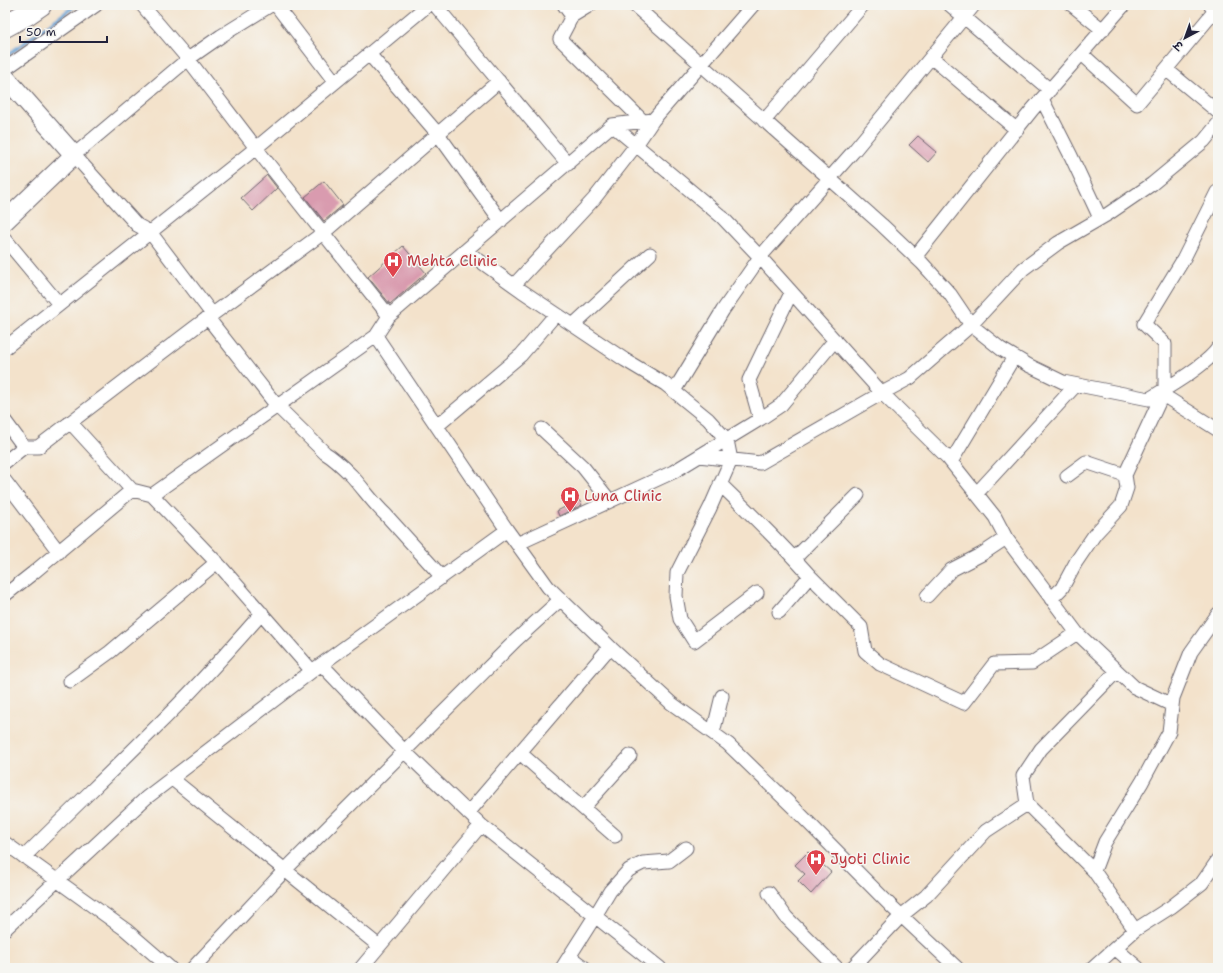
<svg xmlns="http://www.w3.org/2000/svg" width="1223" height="973" font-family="'Shantell Sans','Playpen Sans Deva',sans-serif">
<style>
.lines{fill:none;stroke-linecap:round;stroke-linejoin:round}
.stream{stroke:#629fd3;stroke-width:3.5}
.building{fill:#d99baf}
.street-casing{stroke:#6b656d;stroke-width:15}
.secondary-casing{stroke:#6b656d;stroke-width:20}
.highway-casing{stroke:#6b656d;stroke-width:24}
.street{stroke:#fff;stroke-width:13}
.secondary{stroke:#fff;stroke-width:18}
.highway{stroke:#fff;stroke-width:22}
.labels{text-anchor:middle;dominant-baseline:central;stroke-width:3;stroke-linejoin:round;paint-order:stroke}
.health-label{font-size:15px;fill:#be3a42;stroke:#f6f6f2;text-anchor:start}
</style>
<rect width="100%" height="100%" fill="#f6f6f2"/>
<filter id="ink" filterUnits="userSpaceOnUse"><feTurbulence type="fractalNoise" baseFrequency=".025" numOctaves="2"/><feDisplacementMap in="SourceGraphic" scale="8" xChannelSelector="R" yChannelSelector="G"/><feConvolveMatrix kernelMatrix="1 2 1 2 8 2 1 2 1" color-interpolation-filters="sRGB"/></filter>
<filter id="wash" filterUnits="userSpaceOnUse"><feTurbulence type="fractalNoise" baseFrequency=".012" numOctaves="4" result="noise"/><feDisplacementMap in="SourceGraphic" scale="16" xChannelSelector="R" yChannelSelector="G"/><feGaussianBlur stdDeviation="0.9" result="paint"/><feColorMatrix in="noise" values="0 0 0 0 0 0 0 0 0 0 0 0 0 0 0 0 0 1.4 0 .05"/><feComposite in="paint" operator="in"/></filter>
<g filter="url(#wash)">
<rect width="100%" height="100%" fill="#f3e2cb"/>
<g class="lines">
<path class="stream" d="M5,57L76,5"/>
</g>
<g id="blocks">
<path class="building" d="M918,136L937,152L928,162L909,145Z
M267,175L277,188L253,211L241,198Z
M324,181L343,205L324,221L305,197Z
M403,246L426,273L390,304L368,277Z
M579,500L582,505L559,516L557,511Z
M808,852L831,872L811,894L798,881L805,874L795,865Z"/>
</g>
</g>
<g filter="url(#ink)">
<use href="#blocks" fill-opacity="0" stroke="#6b656d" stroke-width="1"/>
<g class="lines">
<defs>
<path id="street" d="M142,5L188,59L266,161L389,316
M276,5L335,82
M435,5L568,164
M564,5L572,16
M590,5L572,16L560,39L643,121
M634,5L882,225L922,263L950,294L971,325L1001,349L1028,365L1063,382L1149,399C1167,388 1207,365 1218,348
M950,5L1050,90
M1072,5L1103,30
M369,54L438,134L501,221
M1082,54L1137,104L1218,7
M931,57L1017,130
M5,69L96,5
M1167,70L1218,112
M1042,99L1071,156L1100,218
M764,121L863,5
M612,125L722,217L760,257L882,393L948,458L995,517L1006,538L982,554L951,570L927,596
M1217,192L1183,260L1144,324L1165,344V389L1166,397L1218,430
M5,239L59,304
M466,251L522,291L625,360L665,384L708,419L727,440L731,460L710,508L677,573L676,596L680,619L694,641L757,593
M915,257L1032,110L1124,5
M514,285L594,199L636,145L653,120
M212,314L150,232L137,225L74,155L188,59L221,36L271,5
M208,318L277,406L325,453C335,459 343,467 351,475C363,488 373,503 386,515L442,577
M573,325L650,254
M376,336L507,530L548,587L612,649L671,703L728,744L794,808L891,906L957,968
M5,348L256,148L428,5
M674,391L723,310L760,257L853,152L974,5
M760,419L749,380L791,293
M5,421L24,447L5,462
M70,422L132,490L152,495
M437,426L521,355L556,314
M542,429L583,467L610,501
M24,447H38L194,328L323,233L499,81
M699,456L760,463L882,393L910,378L971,325L1023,269L1058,243L1108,214L1152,184L1204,141L1218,124
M951,462L1014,357
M1067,476L1086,462L1125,475L1165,389
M5,481L59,552
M720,484C751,514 782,544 810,576L779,612
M977,493L1076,385
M1006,538L1077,633L1134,687L1172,705
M517,544L673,472L760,419L781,405L835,340
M795,558L858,495
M810,576L861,627L865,651L880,664L964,703L994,664L1032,663L1077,633
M5,595L33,573L132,490
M1051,599L1062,588L1076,562L1095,534L1121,506L1127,488L1125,475
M322,665L405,752L481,825L660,968
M312,671L221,567L152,495L376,336L389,316L612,125L653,120L753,5
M70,681L110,652L217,562
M713,733L722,696
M520,753L615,836
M171,778L379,946
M583,808L630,756
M468,813L610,647
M5,843L126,930L170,968
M24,857C67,814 111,772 154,729C192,692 227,653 262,613
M1094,871L1027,804L1023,776L1041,749L1117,671
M769,893L786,917L837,968
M5,929L146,798L312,671L507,530
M1135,930L1094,871L1105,842L1142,782L1169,732L1173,698L1191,652L1218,614
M1115,948L1138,968
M570,957L585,968
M193,968L285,870L516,640L561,599
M361,968L481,825
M562,968L595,916L610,891L629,870L643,863L669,861L686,848
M852,968L901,916L926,896L986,831L1027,804
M1093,968L1135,930L1171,907L1202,883L1218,860"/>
<path id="secondary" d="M1213,5L1218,9
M5,77L74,155L5,221"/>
<path id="highway" d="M5,26L27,14L40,5"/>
</defs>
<use href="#street" class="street-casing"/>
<use href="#secondary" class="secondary-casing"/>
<use href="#highway" class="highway-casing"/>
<use href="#street" class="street"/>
<use href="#secondary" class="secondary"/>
<use href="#highway" class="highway"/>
</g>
</g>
<defs>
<symbol id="hospital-pin" viewBox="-11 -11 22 30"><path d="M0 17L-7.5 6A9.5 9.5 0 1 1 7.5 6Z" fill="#e0444e" stroke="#f6f6f2"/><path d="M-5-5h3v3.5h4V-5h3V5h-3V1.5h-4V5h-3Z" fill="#fff"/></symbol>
</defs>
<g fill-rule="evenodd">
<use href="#hospital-pin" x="382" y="250" width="22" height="30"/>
<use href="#hospital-pin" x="559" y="485" width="22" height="30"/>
<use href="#hospital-pin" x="805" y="848" width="22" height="30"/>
</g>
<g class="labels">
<g class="health-label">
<text x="407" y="261">Mehta Clinic</text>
<text x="584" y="496">Luna Clinic</text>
<text x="830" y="859">Jyoti Clinic</text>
</g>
</g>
<rect width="1223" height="973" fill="none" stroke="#f6f6f2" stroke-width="20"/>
<g transform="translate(1185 38) rotate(221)" stroke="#f6f6f2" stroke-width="3" paint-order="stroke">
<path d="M0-3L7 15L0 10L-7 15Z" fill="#22223b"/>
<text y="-6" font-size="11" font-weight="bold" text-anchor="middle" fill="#22223b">उ</text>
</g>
<path d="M20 36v6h87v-6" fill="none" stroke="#22223b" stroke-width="2"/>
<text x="26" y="36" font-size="12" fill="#22223b" stroke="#f6f6f2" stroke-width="3" paint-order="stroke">50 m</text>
</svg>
